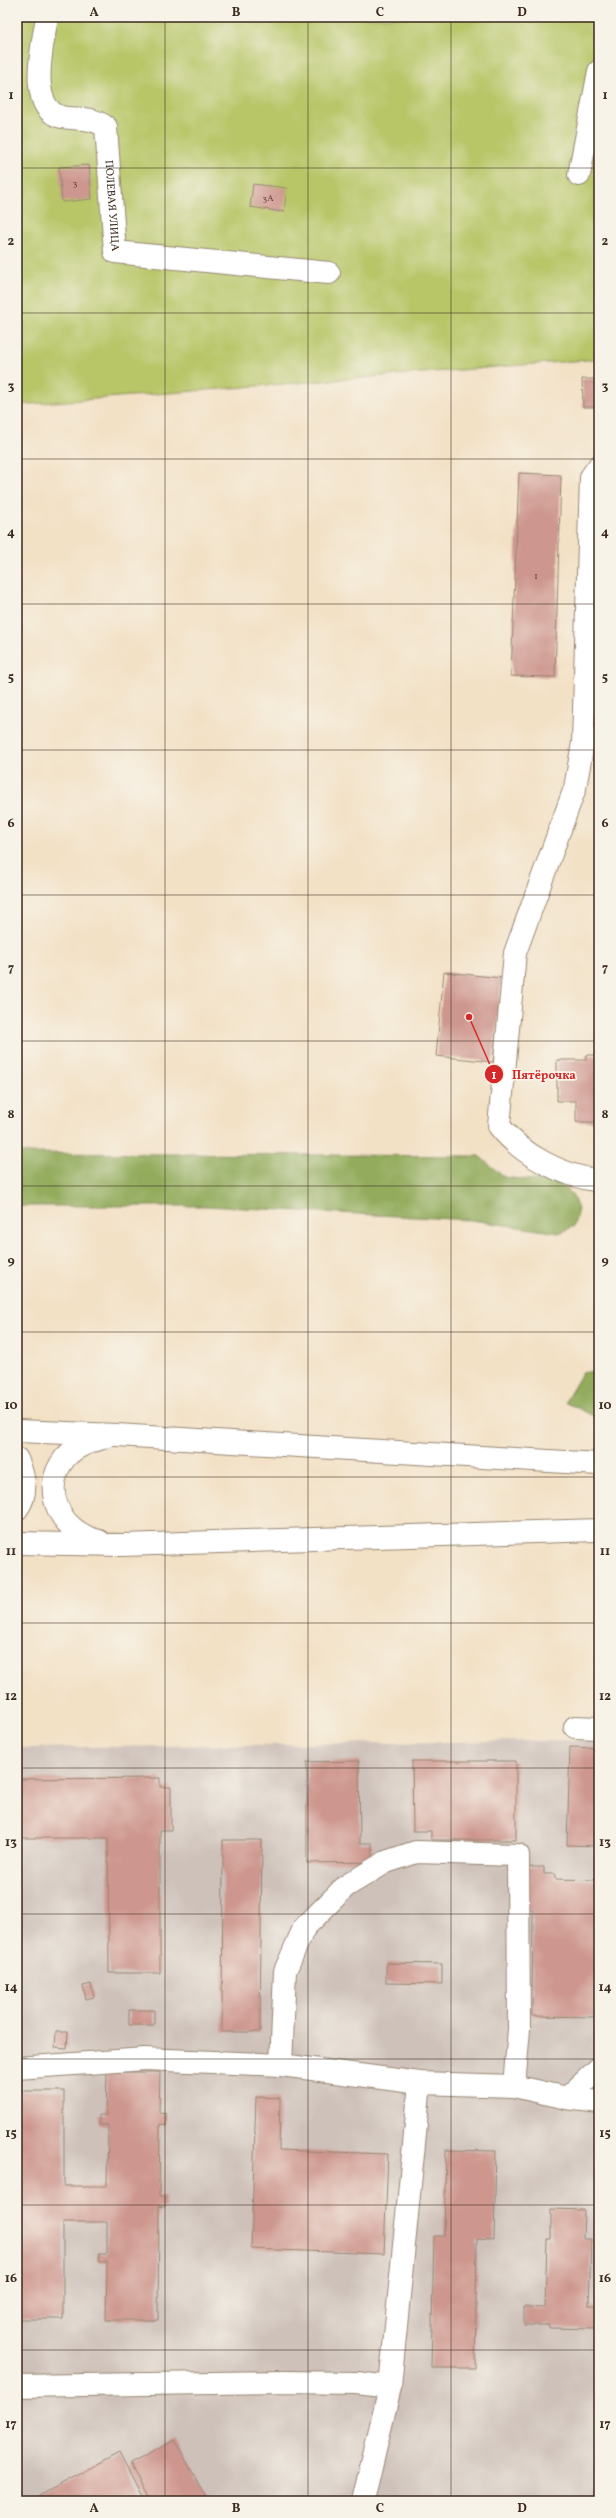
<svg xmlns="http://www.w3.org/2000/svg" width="616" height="2518" font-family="Vollkorn,serif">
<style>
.industrial{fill:#cec1ba}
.green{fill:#b8c668;stroke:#7a7843}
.forest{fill:#92ab5c;stroke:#666a3d}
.building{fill:#cd968e}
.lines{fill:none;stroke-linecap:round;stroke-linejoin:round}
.minor-casing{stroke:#978672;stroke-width:24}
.highway-casing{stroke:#978672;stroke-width:24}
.minor{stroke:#fff;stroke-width:22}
.highway{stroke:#fff;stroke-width:22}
.grid{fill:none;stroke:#3b2a1e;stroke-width:1;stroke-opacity:0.55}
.labels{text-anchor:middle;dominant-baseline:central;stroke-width:3.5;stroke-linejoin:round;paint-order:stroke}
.number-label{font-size:9px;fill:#60453a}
.street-label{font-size:11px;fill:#3b2a1e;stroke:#f7f3e8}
.leader{fill:none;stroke:#d62828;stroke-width:1.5}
.callout-dot{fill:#d62828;stroke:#f7f3e8;stroke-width:1.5}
.mark-label{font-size:12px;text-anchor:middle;font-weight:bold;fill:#fff}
.callout-label{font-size:12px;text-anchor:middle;font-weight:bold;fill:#d62828;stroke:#f7f3e8;stroke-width:3.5;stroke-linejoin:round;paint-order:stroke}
.neatline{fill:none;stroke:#3b2a1e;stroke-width:1.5}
.grid-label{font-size:13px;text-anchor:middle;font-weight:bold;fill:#3b2a1e}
</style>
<rect width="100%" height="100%" fill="#f7f3e8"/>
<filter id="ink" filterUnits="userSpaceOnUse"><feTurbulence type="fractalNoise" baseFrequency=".025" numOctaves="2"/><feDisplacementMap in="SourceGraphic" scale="8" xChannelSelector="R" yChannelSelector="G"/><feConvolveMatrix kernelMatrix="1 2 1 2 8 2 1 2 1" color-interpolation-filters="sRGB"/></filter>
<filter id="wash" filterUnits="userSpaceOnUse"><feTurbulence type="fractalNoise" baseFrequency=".012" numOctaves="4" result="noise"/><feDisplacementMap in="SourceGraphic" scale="16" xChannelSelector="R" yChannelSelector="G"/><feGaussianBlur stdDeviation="0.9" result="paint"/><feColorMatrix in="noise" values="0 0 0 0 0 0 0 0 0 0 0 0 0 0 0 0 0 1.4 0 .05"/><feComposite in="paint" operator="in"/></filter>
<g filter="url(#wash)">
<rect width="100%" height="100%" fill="#f3e1c6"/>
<path class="industrial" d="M599,1740V2501H17V1748Z"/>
<path class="green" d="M17,17H599V359L17,405Z"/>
<path class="forest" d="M17,1153L479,1156L504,1177L558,1183L572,1194L578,1209L574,1226L559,1233L471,1220L206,1206H17Z
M599,1370V1416H594L565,1402L582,1373Z"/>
<g id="blocks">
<path class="building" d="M89,165L92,199L62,202L59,167Z
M253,184L287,188L284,212L250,207Z
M17,192H19V222H17Z
M582,379H599V407H583Z
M519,473L561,475L555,677L511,676Z
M444,972L502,978L493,1062L436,1056Z
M586,1055H599V1122H576V1101H557V1060H586Z
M570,1747L599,1748V1846L567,1845Z
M359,1761L360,1843H372V1862L307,1863V1762Z
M412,1761H516V1840H431V1831H413Z
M160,1778V1787H171V1830H160V1973H109L108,1838H17V1779Z
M223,1840H262L260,2032H222Z
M523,1867H544V1874H555V1879L599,1880V2017L532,2016L533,1910H523Z
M386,1963L442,1964V1984L386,1983Z
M91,1984L94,1997L86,1999L83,1986Z
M129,2010H154V2025H129Z
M56,2032H68L67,2048L55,2047Z
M107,2072H160L159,2113L166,2114V2125L160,2124L159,2196H165V2207L159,2206L158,2320H106L107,2262H99V2254H107V2222H63V2319H17V2091H64V2186H107L108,2125H99V2115H106Z
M256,2097L280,2098L279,2150L388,2154L384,2254L251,2249Z
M446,2150L496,2151L494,2240L477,2239L475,2368H431L434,2236H444Z
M551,2209L584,2210L583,2239H591L589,2306H599L598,2329L549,2328V2325H524V2307L545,2308L547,2239H551Z
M175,2440L208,2501H150L130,2464Z
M119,2453L144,2501H39L37,2497Z
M599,2482V2501H591Z"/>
</g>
</g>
<g filter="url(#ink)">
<use href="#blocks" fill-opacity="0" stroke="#978672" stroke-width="1"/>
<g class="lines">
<defs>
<g id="minor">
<path id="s1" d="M47,17C43,43 26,109 62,117C79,120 90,116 106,127L115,252L329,273"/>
<path d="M579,175L599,71"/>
<path d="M599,466L591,477L583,743L575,788L515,953L499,1126C523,1156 561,1175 599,1181"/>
<path d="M575,1727L599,1728"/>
<path d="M281,2065L285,1971L304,1928L346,1886L386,1862L416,1852L518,1855L519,2029L514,2086"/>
<path d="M17,2068L145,2059L281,2065L420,2083L514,2086L567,2098L599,2102"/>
<path d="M567,2098L599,2068"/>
<path d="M17,2386L285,2382L357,2383L390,2387"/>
<path d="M363,2501L390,2387L420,2083"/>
</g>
<path id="highway" d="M17,1431L117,1435L599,1464
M17,1459C24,1476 29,1493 17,1509
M99,1541C61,1533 39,1490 65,1458C75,1446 92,1441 106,1437
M17,1543L122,1545L599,1530"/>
</defs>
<use href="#minor" class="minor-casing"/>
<use href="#highway" class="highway-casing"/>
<use href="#minor" class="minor"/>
<use href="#highway" class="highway"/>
</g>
</g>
<path class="grid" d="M165,17V2501M308,17V2501M451,17V2501M17,168H599M17,313H599M17,459H599M17,604H599M17,750H599M17,895H599M17,1041H599M17,1186H599M17,1332H599M17,1477H599M17,1623H599M17,1768H599M17,1914H599M17,2059H599M17,2205H599M17,2350H599"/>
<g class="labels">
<g class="number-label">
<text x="75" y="183">3</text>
<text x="268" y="198">3А</text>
<text x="536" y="576">1</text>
</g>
<g class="street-label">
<text stroke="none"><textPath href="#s1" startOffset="235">ПОЛЕВАЯ УЛИЦА</textPath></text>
</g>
</g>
<path class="leader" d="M469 1017L494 1074"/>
<g class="callout-dot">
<circle cx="469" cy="1017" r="4"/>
<circle cx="494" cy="1074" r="10"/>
</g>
<g class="mark-label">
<text x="494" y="1079">1</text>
</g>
<g class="callout-label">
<text x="544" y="1079">Пятёрочка</text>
</g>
<rect width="616" height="2518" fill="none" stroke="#f7f3e8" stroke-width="44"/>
<rect x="22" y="22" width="572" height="2474" class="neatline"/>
<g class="grid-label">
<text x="94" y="16">A</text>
<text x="236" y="16">B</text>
<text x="380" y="16">C</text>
<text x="522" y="16">D</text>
<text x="11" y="99">1</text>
<text x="605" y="99">1</text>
<text x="11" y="245">2</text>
<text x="605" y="245">2</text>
<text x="11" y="390">3</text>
<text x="605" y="390">3</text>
<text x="11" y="536">4</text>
<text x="605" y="536">4</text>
<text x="11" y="681">5</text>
<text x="605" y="681">5</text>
<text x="11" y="827">6</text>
<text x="605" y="827">6</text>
<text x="11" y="972">7</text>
<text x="605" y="972">7</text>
<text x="11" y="1118">8</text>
<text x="605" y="1118">8</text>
<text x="11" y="1264">9</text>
<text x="605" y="1264">9</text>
<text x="11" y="1409">10</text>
<text x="605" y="1409">10</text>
<text x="11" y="1555">11</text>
<text x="605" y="1555">11</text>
<text x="11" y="1700">12</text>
<text x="605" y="1700">12</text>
<text x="11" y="1846">13</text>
<text x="605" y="1846">13</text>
<text x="11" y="1991">14</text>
<text x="605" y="1991">14</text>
<text x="11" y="2137">15</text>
<text x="605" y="2137">15</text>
<text x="11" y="2282">16</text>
<text x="605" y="2282">16</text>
<text x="11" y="2428">17</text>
<text x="605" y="2428">17</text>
<text x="94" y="2512">A</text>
<text x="236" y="2512">B</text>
<text x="380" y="2512">C</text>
<text x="522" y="2512">D</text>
</g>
</svg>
